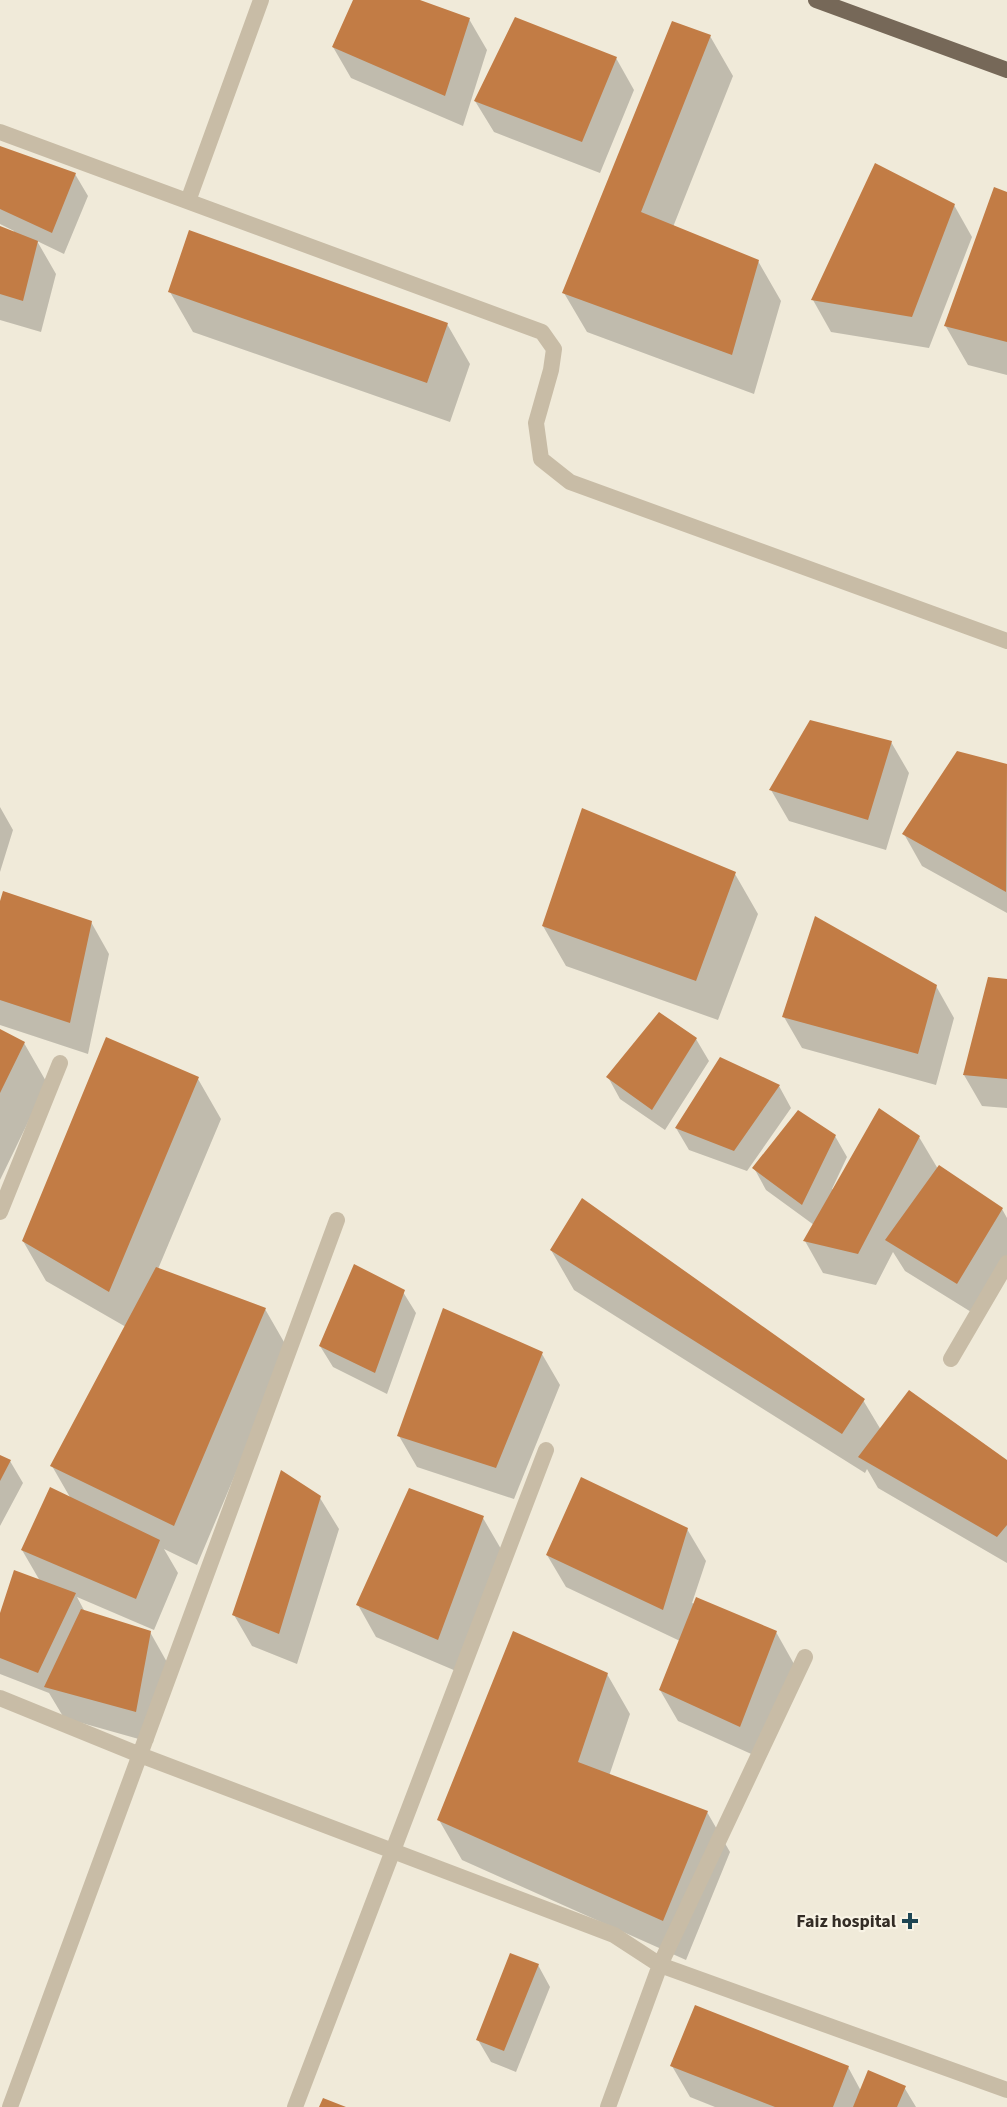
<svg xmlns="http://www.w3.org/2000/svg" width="1007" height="2107" font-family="'Source Sans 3',sans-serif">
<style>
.shadow{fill:#0003}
.building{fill:#c27c45}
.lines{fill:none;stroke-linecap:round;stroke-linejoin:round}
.minor{stroke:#c8bca6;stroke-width:16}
.primary{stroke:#766858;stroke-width:16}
.poi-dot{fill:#1e4654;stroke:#f8f3e5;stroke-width:2}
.labels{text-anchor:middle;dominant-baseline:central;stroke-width:4.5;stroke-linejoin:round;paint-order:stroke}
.poi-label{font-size:18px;font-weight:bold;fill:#342d26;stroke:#f8f3e5;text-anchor:end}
</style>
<rect width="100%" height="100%" fill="#f0ead9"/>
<path class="shadow" d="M354,0H416L469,19L487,50L463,126L351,78L333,47Z
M710,36L733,76L673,227L758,261L781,301L754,394L587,332L564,293Z
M616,58L634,90L600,173L494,132L475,101Z
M0,148L75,174L88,196L64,254L37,241L56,274L41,332L0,320V228L13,233L14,231L0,224Z
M876,165L954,205L972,237L929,348L831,332L813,300Z
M1007,193V375L968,365L945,325Z
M170,292L447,324L470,364L450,422L193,332Z
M891,742L909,773L886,850L789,821L771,790Z
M958,752L1007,766V913L922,866L904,834Z
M0,807L13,830L0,872Z
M735,874L758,914L718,1020L566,966L543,926Z
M0,905L91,922L109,954L88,1054L0,1025Z
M1007,980V1108L982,1106L964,1075Z
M936,986L954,1018L936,1085L802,1048L784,1017Z
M659,1014L696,1039L709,1061L665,1130L620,1099L608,1077Z
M0,1031L24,1043L47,1083L0,1180Z
M106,1039L198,1079L221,1119L158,1269L265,1309L288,1349L197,1565L164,1549L178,1573L154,1630L77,1597L85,1612L150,1632L168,1664L153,1743L64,1718L49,1693L0,1674V1618L40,1581L22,1550L71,1499L52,1466L126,1327L46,1281L23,1241Z
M779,1086L791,1108L747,1171L689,1150L676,1128Z
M835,1136L847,1157L832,1189L834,1190L919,1137L938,1169L1002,1209L1007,1218V1262L976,1315L905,1271L893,1252L876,1285L823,1273L805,1241L814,1225L766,1190L754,1168Z
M551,1250L863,1400L881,1430L1007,1462V1563L878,1488L867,1469L865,1473L574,1290Z
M403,1292L416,1313L387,1394L333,1367L320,1346Z
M542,1354L560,1385L514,1499L417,1467L399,1436Z
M0,1457L10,1461L23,1483L0,1526Z
M320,1498L339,1529L297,1664L252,1646L234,1615Z
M483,1518L501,1549L456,1671L376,1637L358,1605Z
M687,1529L706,1561L692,1603L776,1632L794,1664L758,1757L678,1721L660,1690L680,1641L566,1587L547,1555Z
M607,1674L630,1714L609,1776L707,1812L730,1852L686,1960L462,1860L439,1820Z
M538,1965L550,1987L516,2072L491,2062L478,2040Z
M672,2066L848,2067L861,2091L904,2087L916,2107H715L690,2097Z"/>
<path class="building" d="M353,0H420L470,18L445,96L332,47Z
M515,17L617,57L582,142L474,101Z
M672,21L711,35L641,212L759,260L732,355L562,293Z
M0,146L76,173L52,233L0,209Z
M875,163L955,204L912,317L811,300Z
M994,187L1007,192V342L944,326Z
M0,226L38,241L23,301L0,294Z
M189,230L448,323L427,383L168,292Z
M810,720L892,741L868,820L769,790Z
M957,751L1007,764L1006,892L902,834Z
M582,808L736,872L696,981L542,926Z
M3,891L92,921L70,1023L0,1000V901Z
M815,916L937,985L918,1054L782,1017Z
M988,977L1007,979V1079L963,1075Z
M659,1012L697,1038L652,1110L606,1077Z
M0,1029L25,1042L0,1093Z
M106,1037L199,1077L109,1292L22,1241Z
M720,1057L780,1085L734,1151L675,1128Z
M879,1108L920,1136L858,1254L803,1241Z
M798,1110L836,1135L802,1205L752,1168Z
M939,1165L1003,1208L957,1284L885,1240Z
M582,1198L865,1399L842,1434L550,1250Z
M354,1264L405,1290L375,1373L319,1346Z
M156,1267L266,1308L174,1526L50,1466Z
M443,1308L543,1352L496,1468L397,1436Z
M909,1390L1007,1460V1525L997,1537L858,1457Z
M0,1455L11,1460L0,1481Z
M281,1470L321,1496L279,1634L232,1615Z
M581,1477L688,1528L663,1610L546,1555Z
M50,1487L160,1540L136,1599L21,1550Z
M409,1488L484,1516L438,1640L356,1605Z
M14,1570L76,1593L38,1673L0,1658V1613Z
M696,1597L777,1631L740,1727L659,1690Z
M81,1609L151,1631L136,1712L44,1687Z
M513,1631L608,1673L578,1762L708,1811L663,1921L437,1820Z
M510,1953L539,1964L504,2051L476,2040Z
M695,2005L849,2066L833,2107H775L670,2066Z
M868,2070L906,2086L897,2107H853Z
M323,2098L346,2107H319Z"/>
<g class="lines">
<path class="minor" d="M0,132L542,332L554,349L551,370L536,423L541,459L570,482L1007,641
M188,201L261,0
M0,1212L60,1063
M951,1359L1007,1263
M805,1657L660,1965L1007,2090
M0,1698L140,1755L614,1935L660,1965L608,2107
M10,2107L337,1220
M295,2107L546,1450"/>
<path class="primary" d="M816,0L1007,70"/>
</g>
<path class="poi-dot" d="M907 1912h6v6h6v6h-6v6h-6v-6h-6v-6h6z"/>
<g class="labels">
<g class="poi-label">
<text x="896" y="1921">Faiz hospital</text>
</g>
</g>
</svg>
